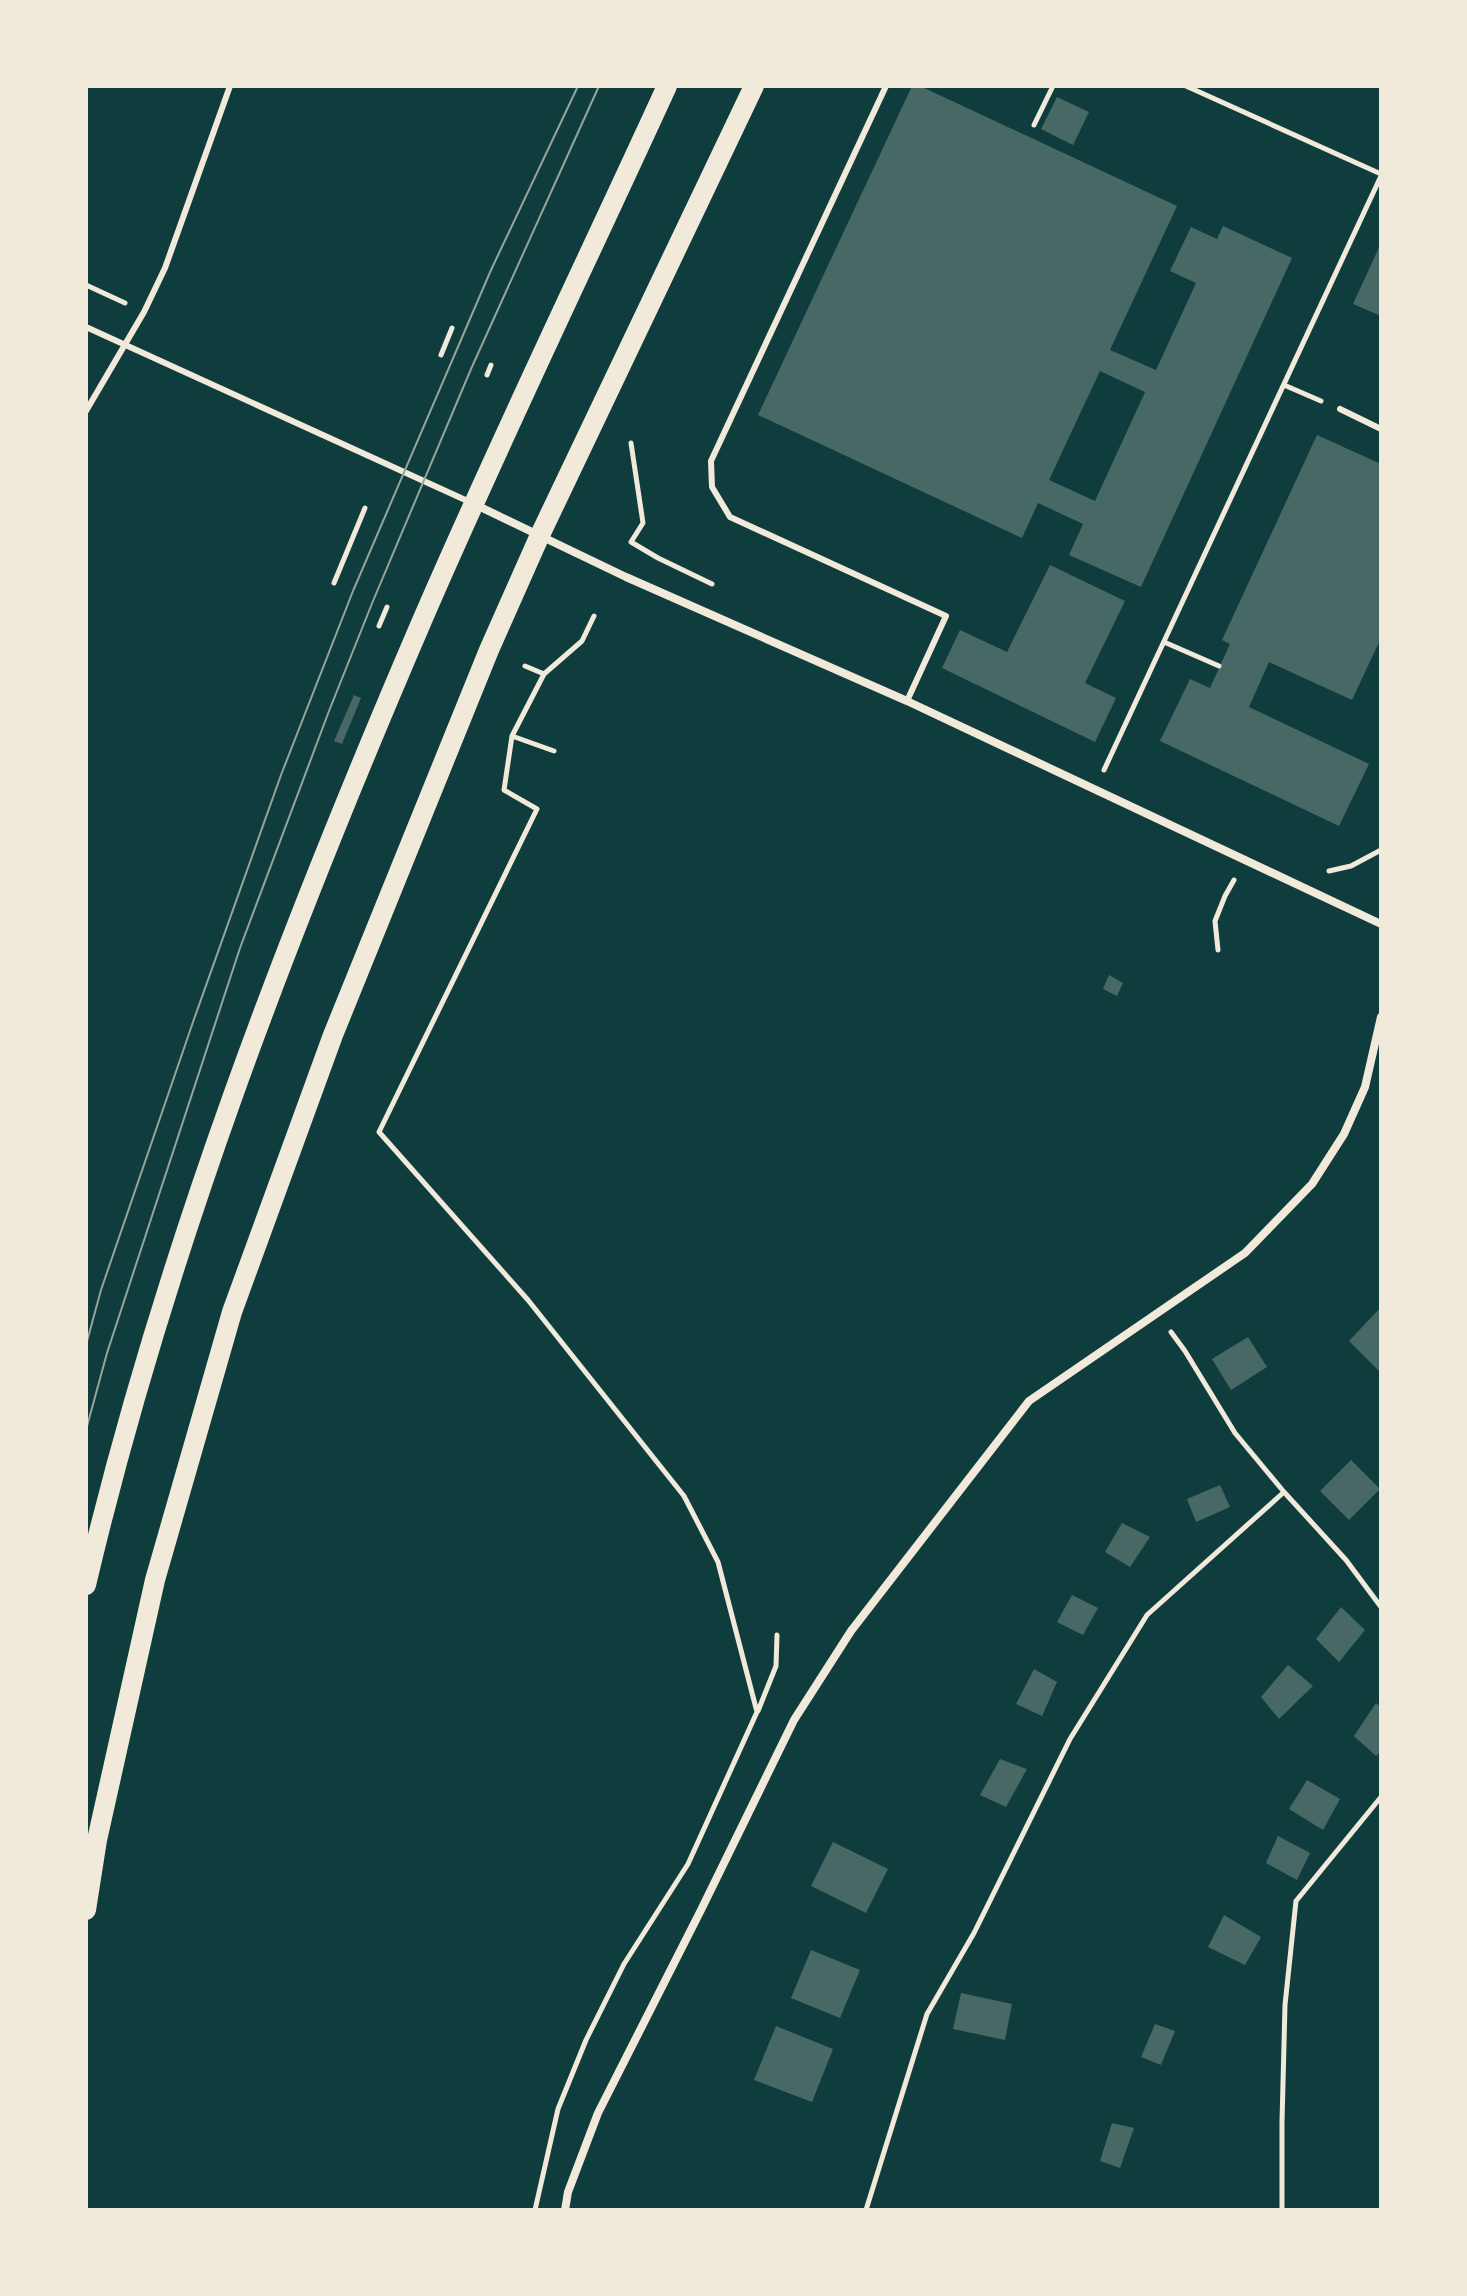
<svg xmlns="http://www.w3.org/2000/svg" width="1467" height="2296" font-family="Rubik,sans-serif">
<style>
.building{fill:#486865;fill-rule:evenodd}
.lines{fill:none;stroke-linecap:round;stroke-linejoin:round}
.path{stroke:#f1e9da;stroke-width:5}
.service{stroke:#f1e9da;stroke-width:6}
.minor{stroke:#f1e9da;stroke-width:8}
.primary{stroke:#f1e9da;stroke-width:20}
.tram{stroke:#97a49c;stroke-width:2}
</style>
<rect width="100%" height="100%" fill="#0f3d3e"/>
<path class="building" d="M912,86H920L1177,206L1110,350L1156,370L1196,283L1170,271L1191,227L1217,239L1223,226L1292,258L1141,587L1069,555L1083,524L1038,503L1022,538L758,415ZM1100,371L1145,392L1095,501L1049,480Z
M1057,97L1089,112L1073,145L1041,129Z
M1381,243V316L1353,304Z
M1317,435L1381,464V638L1352,700L1269,662L1249,707L1369,764L1339,826L1160,741L1190,679L1210,688L1230,644L1222,640Z
M1050,565L1125,601L1085,683L1116,698L1095,742L942,668L960,630L1007,652Z
M354,695L361,698L342,744L334,741Z
M1109,975L1123,983L1117,996L1103,989Z
M1381,1307V1373L1349,1341Z
M1248,1337L1267,1367L1231,1390L1212,1359Z
M1351,1460L1380,1489L1349,1520L1320,1491Z
M1220,1485L1230,1507L1196,1522L1187,1499Z
M1122,1523L1150,1537L1130,1567L1105,1552Z
M1072,1595L1098,1608L1083,1635L1057,1622Z
M1341,1607L1365,1630L1339,1662L1316,1639Z
M1288,1665L1313,1686L1279,1719L1261,1697Z
M1034,1669L1057,1682L1042,1716L1016,1704Z
M1376,1703L1381,1707V1751L1376,1756L1354,1736Z
M1000,1759L1027,1769L1006,1807L980,1795Z
M1307,1780L1340,1799L1323,1830L1289,1809Z
M1278,1836L1310,1853L1297,1880L1266,1863Z
M833,1842L888,1869L866,1913L811,1886Z
M1224,1915L1261,1937L1245,1965L1208,1947Z
M811,1950L860,1970L840,2018L791,1998Z
M961,1993L1012,2004L1005,2040L953,2029Z
M1155,2024L1175,2031L1161,2065L1141,2057Z
M776,2026L833,2049L812,2102L754,2080Z
M1112,2123L1134,2128L1120,2168L1100,2161Z"/>
<g class="lines">
<path class="path" d="M1186,86L1381,174
M1034,125L1053,86
M86,285L125,303
M441,355L452,328
M487,375L491,365
M1284,385L1321,401
M631,443L643,523L631,542L658,558L712,584
M334,583L365,508
M379,626L387,607
M1164,642L1219,666
M525,666L544,674
M512,736L554,751
M1104,770L1381,176
M1329,871L1351,866L1381,850
M1218,950L1215,921L1225,896L1234,880
M1171,1332L1185,1351L1235,1433L1284,1492L1346,1560L1381,1607
M758,1711L776,1666L777,1635
M535,2210L558,2109L586,2040L624,1964L688,1864L757,1712L718,1562L684,1496L528,1300L379,1132L537,809L504,790L512,736L544,674L582,641L594,616
M866,2210L927,2014L974,1933L1070,1739L1147,1615L1284,1492
M1282,2210V2122L1285,2005L1296,1901L1381,1797"/>
<path class="service" d="M886,86L711,461L712,487L730,517L946,616L907,701
M86,327L472,503
M1340,409L1381,429
M86,411L144,312L165,268L230,86"/>
<path class="minor" d="M476,505L626,577L907,701L1381,924
M565,2210L568,2192L598,2113L701,1910L794,1720L851,1631L1029,1401L1245,1253L1312,1184L1344,1134L1365,1087L1381,1017"/>
<path class="primary" d="M86,1585C164,1254 287,935 421,623C499,442 585,265 667,86
M86,1910L97,1840L155,1580L232,1312L333,1035L489,650L540,535L754,86"/>
<path class="tram" d="M86,1345L101,1290L193,1022L281,775L353,591L491,270L578,86
M86,1430L107,1353L240,948L329,711L373,601L471,369L599,86"/>
</g>
<rect width="1467" height="2296" fill="none" stroke="#f1e9da" stroke-width="176"/>
</svg>
